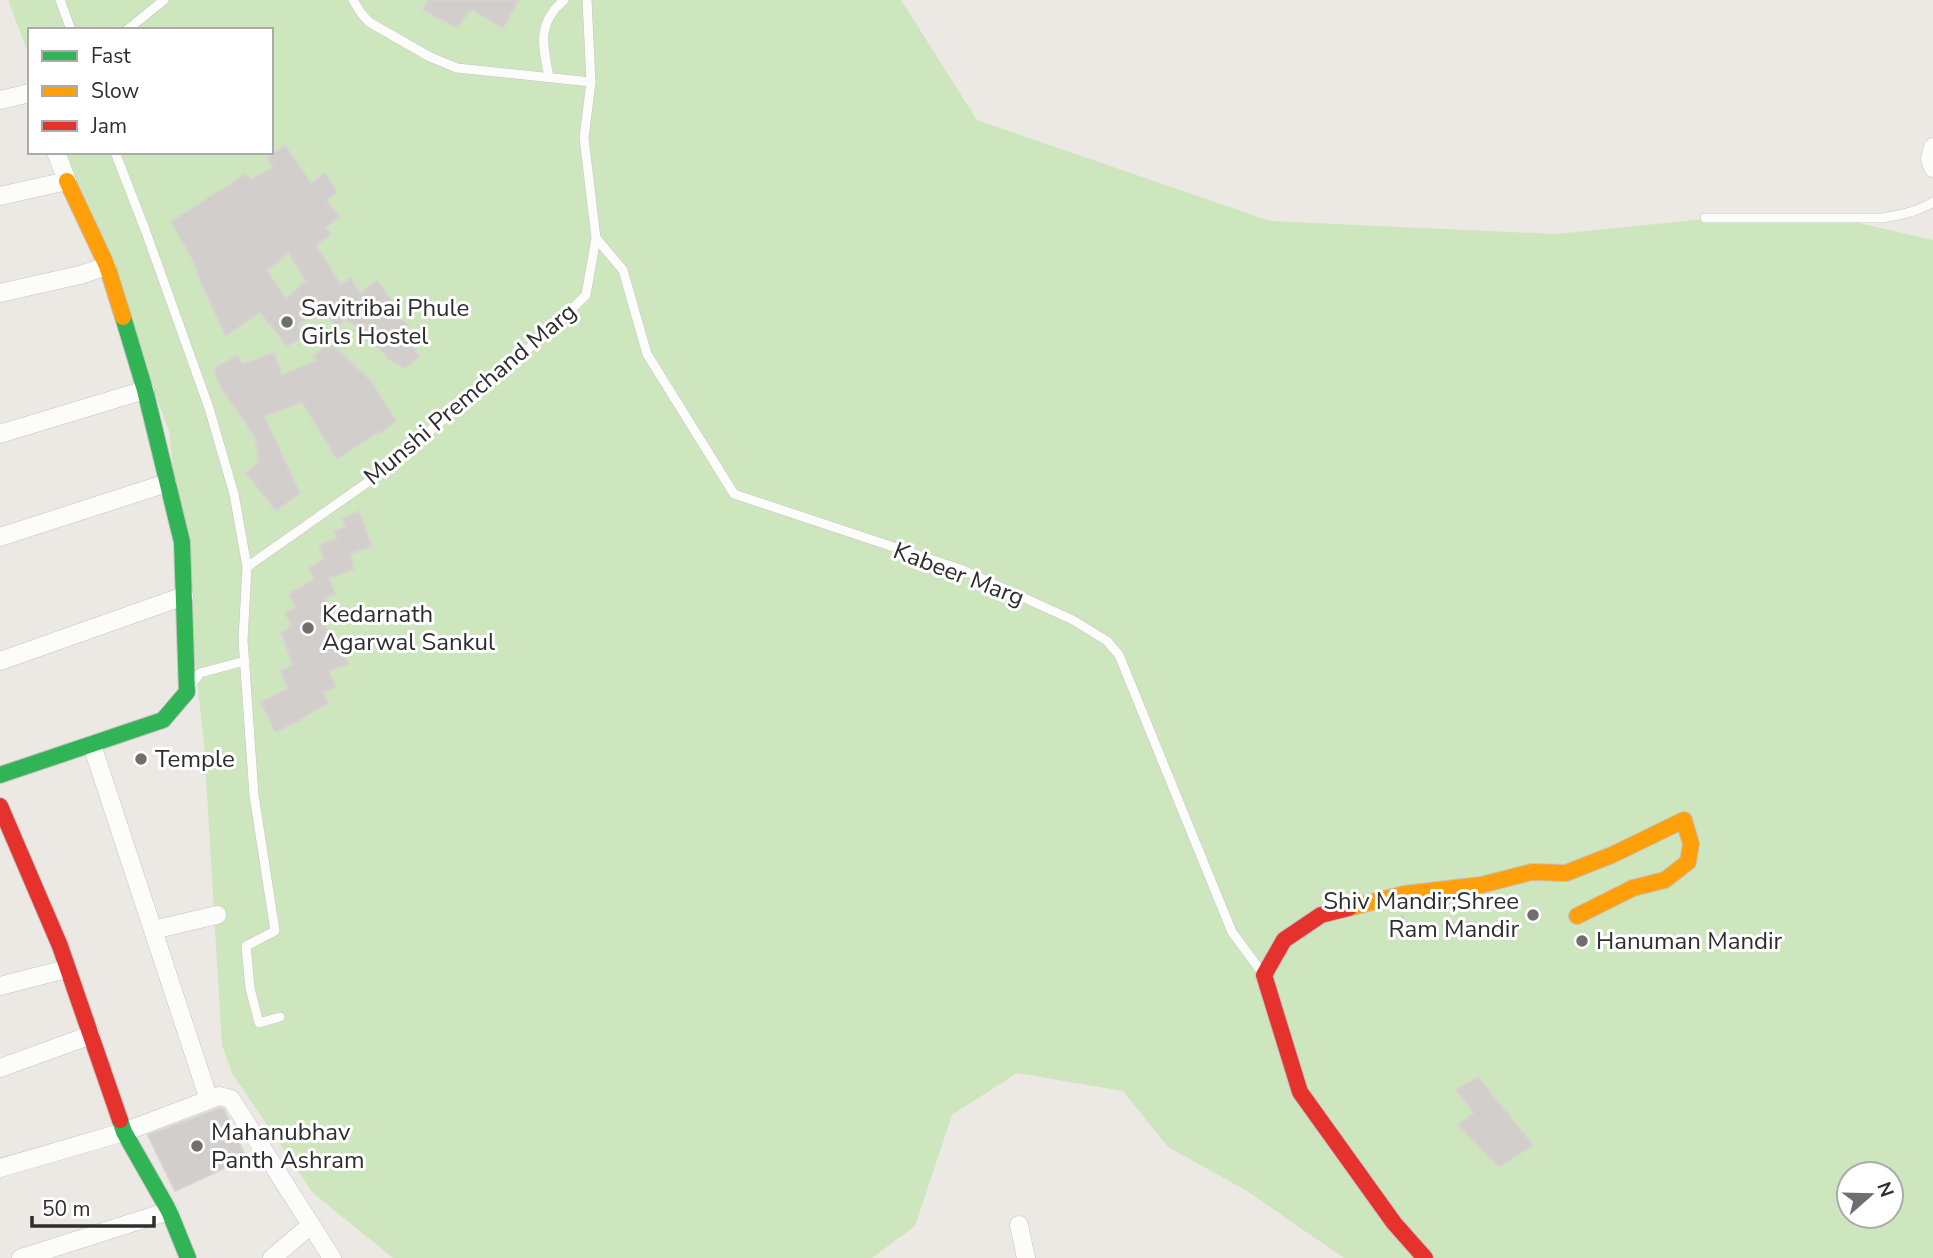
<svg xmlns="http://www.w3.org/2000/svg" width="1933" height="1258" font-family="'Nunito Sans',sans-serif">
<style>
.green{fill:#cee6be;fill-rule:evenodd}
.building{fill:#d1cecb;stroke:#d7d4d0;stroke-width:2;fill-rule:evenodd}
.lines{fill:none;stroke-linecap:round;stroke-linejoin:round}
.lane-casing{stroke:#c5c4c5;stroke-width:10}
.street-casing{stroke:#c5c4c5;stroke-width:19}
.fast-casing{stroke:#c5c4c5;stroke-width:18}
.slow-casing{stroke:#c5c4c5;stroke-width:18}
.jam-casing{stroke:#c5c4c5;stroke-width:18}
.path{stroke:#c9c9c8;stroke-width:2.5;stroke-dasharray:5 3.5;stroke-linecap:butt}
.lane{stroke:#fcfcfb;stroke-width:9}
.street{stroke:#fcfcfb;stroke-width:18}
.fast{stroke:#30b455;stroke-width:16}
.slow{stroke:#ff9f0a;stroke-width:16}
.jam{stroke:#e5322d;stroke-width:16}
.poi-dot{fill:#706f6e;stroke:#fff;stroke-width:2.5}
.labels{text-anchor:middle;dominant-baseline:central;stroke-width:6;stroke-linejoin:round;paint-order:stroke}
.poi-label{font-size:24px;fill:#2e2e2e;stroke:#fff;text-anchor:start}
.street-label{font-size:24px;fill:#2e2e2e;stroke:#fff}
</style>
<rect width="100%" height="100%" fill="#ece8e4"/>
<path class="green" d="M8,0H901L977,120L1270,221L1556,234L1695,220L1823,215L1933,240V1258H1344L1247,1191L1168,1147L1123,1091L1017,1073L952,1115L915,1226L872,1258H393L313,1193L232,1073L222,1045L204,744L169,431L65,152H271V30H30V58ZM1849,1174H1891V1216H1849Z"/>
<path class="building" d="M429,0H519L503,28L472,10L456,27L423,10Z
M285,145L311,183L325,173L337,192L326,200L340,216L325,228L331,234L316,245L341,285L350,278L361,293L377,281L393,302L384,305L409,326L404,332L419,357L405,368L388,359L369,335L345,319L336,328L322,306L298,327L305,336L287,346L260,312L226,336L202,285L192,258L171,222L220,190L221,191L245,174L251,180L273,167L267,158ZM288,252L306,281L286,299L267,271Z
M329,342L370,380L396,421L379,434L378,432L337,459L302,402L264,416L300,493L276,511L246,473L259,461L255,437L220,386L214,369L237,355L243,364L274,353L282,375L317,361L313,357Z
M359,511L372,546L350,554L354,569L329,578L335,594L325,599L330,612L319,616L348,664L329,671L336,687L323,692L328,703L299,720L300,721L275,732L261,702L288,689L281,671L293,665L281,633L292,626L285,613L296,608L289,594L314,579L309,568L324,559L319,545L337,539L334,531L346,527L342,519Z
M1478,1077L1533,1145L1499,1167L1458,1125L1474,1113L1456,1090Z
M220,1108L224,1109L246,1158L175,1191L148,1135Z"/>
<g class="lines">
<defs>
<path id="lane" d="M60,0L71,30
M353,0L361,13L369,22L430,57L457,68L591,82
M127,30L164,0
M549,77C543,45 536,24 564,0
M115,152L146,232L209,408L234,494L247,567L243,640L254,795L275,931L246,946L250,988L259,1023L280,1017
M1705,218H1882C1900,215 1917,212 1933,202
M596,238L623,270L647,354L734,494L963,570L1073,620L1107,641L1119,655L1232,932L1263,974
M247,567L385,470L469,397L545,335L586,295L596,238L584,138L591,82L587,0
M192,684L200,673L245,661"/>
<path id="street" d="M0,100L30,93
M1933,147L1930,159L1933,168
M0,196L67,181L56,152
M0,293L80,275L107,266
M0,434L145,390
M0,537L167,483
M0,661L184,596
M92,745L209,1100
M153,930L217,915
M0,986L66,969
M0,1068L91,1035
M0,1168L124,1132L219,1096L231,1099L332,1258
M1019,1225L1026,1258
M21,1258L169,1211
M272,1258L311,1225"/>
<path id="fast" d="M0,775L163,720L187,692L182,542L145,390L123,317
M120,1120L124,1132L169,1211L188,1258"/>
<path id="slow" d="M67,181L107,266L123,317
M1349,908L1404,894L1481,885L1532,872L1566,873L1612,855L1684,820L1691,844L1688,862L1665,880L1633,888L1577,916"/>
<path id="jam" d="M0,806L60,946L120,1120
M1349,908L1321,915L1284,940L1264,975L1300,1092L1394,1223L1425,1258"/>
</defs>
<use href="#lane" class="lane-casing"/>
<use href="#street" class="street-casing"/>
<use href="#fast" class="fast-casing"/>
<use href="#slow" class="slow-casing"/>
<use href="#jam" class="jam-casing"/>
<path class="path" d="M1401,915L1411,930L1416,934L1459,921L1523,929"/>
<use href="#lane" class="lane"/>
<use href="#street" class="street"/>
<use href="#fast" class="fast"/>
<use href="#slow" class="slow"/>
<use href="#jam" class="jam"/>
</g>
<g class="poi-dot">
<circle cx="287" cy="322" r="7"/>
<circle cx="308" cy="628" r="7"/>
<circle cx="141" cy="759" r="7"/>
<circle cx="1533" cy="915" r="7"/>
<circle cx="1582" cy="941" r="7"/>
<circle cx="197" cy="1146" r="7"/>
</g>
<g class="labels">
<g class="poi-label">
<text x="301" y="308">Savitribai Phule<tspan x="301" dy="28">Girls Hostel</tspan></text>
<text x="322" y="614">Kedarnath<tspan x="322" dy="28">Agarwal Sankul</tspan></text>
<text x="155" y="759">Temple</text>
<text x="1519" y="901" text-anchor="end">Shiv Mandir;Shree<tspan x="1519" dy="28">Ram Mandir</tspan></text>
<text x="1596" y="941">Hanuman Mandir</text>
<text x="211" y="1132">Mahanubhav<tspan x="211" dy="28">Panth Ashram</tspan></text>
</g>
<g class="street-label">
<text transform="translate(470 394) rotate(-40)">Munshi Premchand Marg</text>
<text transform="translate(959 574) rotate(21)">Kabeer Marg</text>
</g>
</g>
<rect x="28" y="28" width="245" height="126" fill="#ffffff" stroke="#ababab" stroke-width="2"/>
<rect x="42" y="51" width="35" height="10" fill="#30b455" stroke="#ababab" stroke-width="2"/>
<text x="91" y="63" font-size="21" fill="#2e2e2e">Fast</text>
<rect x="42" y="86" width="35" height="10" fill="#ff9f0a" stroke="#ababab" stroke-width="2"/>
<text x="91" y="98" font-size="21" fill="#2e2e2e">Slow</text>
<rect x="42" y="121" width="35" height="10" fill="#e5322d" stroke="#ababab" stroke-width="2"/>
<text x="91" y="133" font-size="21" fill="#2e2e2e">Jam</text>
<g transform="translate(1870 1195) rotate(70)"><circle r="33" fill="#ffffff" stroke="#ababab" stroke-width="2"/>
<path d="M0-5L12 26L0 18L-12 26Z" fill="#706f6e"/>
<text y="-10" font-size="19" font-weight="bold" text-anchor="middle" fill="#2e2e2e">N</text>
</g>
<path d="M32 1216v10h122v-10" fill="none" stroke="#2e2e2e" stroke-width="3.5"/>
<text x="42" y="1216" font-size="21" fill="#2e2e2e" stroke="#ffffff" stroke-width="5" paint-order="stroke">50 m</text>
</svg>
